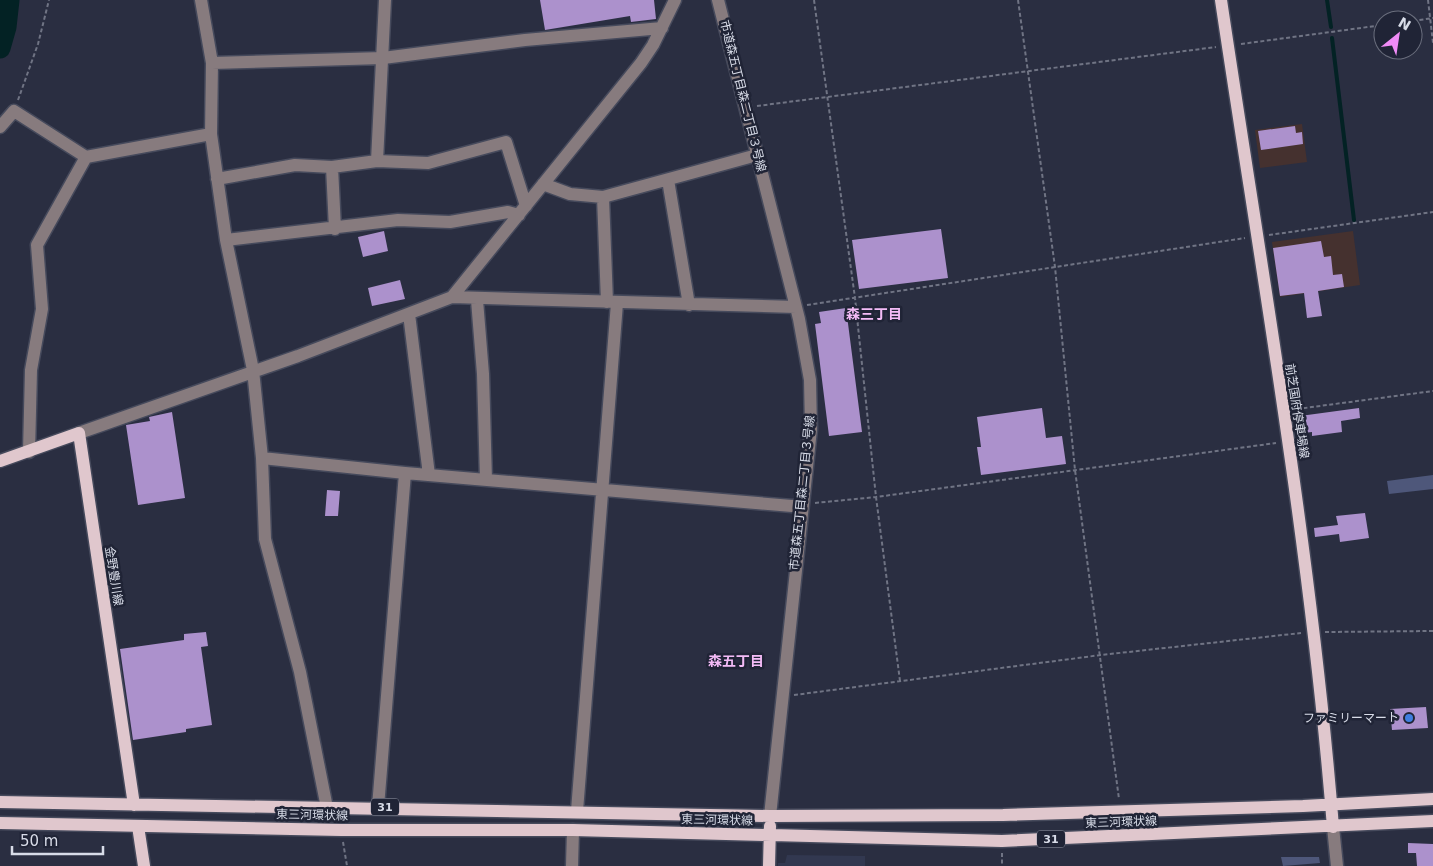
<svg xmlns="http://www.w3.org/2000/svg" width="1433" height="866" font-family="'DejaVu Sans','Noto Sans JP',sans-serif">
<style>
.built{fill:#323850}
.industrial{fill:#45312f}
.green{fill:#4e577a}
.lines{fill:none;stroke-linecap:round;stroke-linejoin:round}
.stream{stroke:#032224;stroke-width:4}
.river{stroke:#032224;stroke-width:21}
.building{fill:#ac91cc}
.minor-casing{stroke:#464a5c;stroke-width:15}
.major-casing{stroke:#464a5c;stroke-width:15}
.path{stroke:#707484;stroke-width:2;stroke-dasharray:4 2.5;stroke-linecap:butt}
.minor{stroke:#877b7e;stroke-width:12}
.major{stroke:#e0c7cd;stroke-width:12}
.shop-dot{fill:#3f7fe0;stroke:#202436;stroke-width:2}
.labels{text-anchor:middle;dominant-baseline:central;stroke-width:5;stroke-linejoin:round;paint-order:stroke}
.shield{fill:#202436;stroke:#a1a5b3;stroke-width:1}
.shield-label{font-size:11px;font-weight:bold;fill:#d8dce8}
.street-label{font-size:12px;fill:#d8dce8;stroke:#202436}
.poi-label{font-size:12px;fill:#d8dce8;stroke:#202436;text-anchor:end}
.neighbourhood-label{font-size:14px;font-weight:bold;fill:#f3bbf6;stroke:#202436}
</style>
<rect width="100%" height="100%" fill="#2a2e41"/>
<path class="built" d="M787,855L865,856V866H778V863H785Z"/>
<path class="industrial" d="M1302,124L1307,162L1260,168L1255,130Z
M1353,231L1360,285L1280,297L1272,242Z"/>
<path class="green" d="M1433,475V489L1389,494L1387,481Z
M1281,857H1319L1320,863L1283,866Z"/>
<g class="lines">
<path class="stream" d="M1327,0L1331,27
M1332,38L1354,220"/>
<path class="river" d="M0,48L6,27L9,0"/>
</g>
<path class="building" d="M540,0H654L656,19L631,22L630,16L545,30Z
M1295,126L1296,133L1302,132L1303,144L1261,150L1258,131Z
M941,229L948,278L859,289L852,240Z
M384,231L388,251L363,257L358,237Z
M1321,241L1324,257L1331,256L1333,275L1342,274L1344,287L1318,291L1322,316L1307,318L1304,293L1280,296L1273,248Z
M400,280L405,299L372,306L368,288Z
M846,308L862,432L829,436L815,324L821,323L819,312Z
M1042,408L1046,438L1062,436L1066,464L981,475L977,447H981L977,417Z
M1359,408L1360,418L1341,421L1342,432L1312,436V432L1302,433L1300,416Z
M172,412L185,498L138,505L126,425L150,421L149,417Z
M327,490L340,491L338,516H325Z
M1365,513L1369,538L1340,542L1339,534L1315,537L1314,528L1338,525L1336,516Z
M206,632L208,646L201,647L212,725L186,729V732L133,740L120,649L184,640V634Z
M1426,707L1428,728L1392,730L1390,709Z
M1408,843L1433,844V866H1417L1416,853H1408Z"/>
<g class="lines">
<defs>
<path id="minor" d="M201,0L212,63L211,134L226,240L253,370L262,458L265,539L300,672L327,808
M718,0L799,319L810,380L811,429L770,816
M212,63L383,58L525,40L662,28
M0,127L14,111L86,157L211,134
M377,161L385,0
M332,167L335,229
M217,179L295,165L332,167L377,161L428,163L506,142L526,206
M668,180L689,305
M543,184L570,194L603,197L757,155
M603,197L607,302
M226,240L398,220L450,222L508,212L519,215
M452,297L641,63L653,45L675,0
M477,300L483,374L486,480
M409,314L429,475
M79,433L298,356L452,297L796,307
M29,452L31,370L42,309L37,245L86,157
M262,458L405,473L792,506L802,505
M378,807L405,473
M577,811L617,303
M1333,827L1337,866
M572,866L573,830"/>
<path id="major" d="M1221,0C1262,275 1311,550 1333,827
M0,461L79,433L134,805
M0,802L770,816L1003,815L1303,806L1433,799
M0,823L341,830H573L1002,841L1433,821
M138,826L144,866
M769,866L770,826"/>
</defs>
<use href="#minor" class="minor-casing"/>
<use href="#major" class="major-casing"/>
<path class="path" d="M814,0L855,298L876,497L900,681
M1018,0L1055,267L1075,470L1119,799
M1428,0L1433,43
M1413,21L1433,18
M1241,44L1383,25
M18,100L38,44L49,0
M757,106L1216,47
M1269,235L1433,212
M807,305L1245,238
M1297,409L1433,391
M815,503L876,497L1276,443
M1325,632L1433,631
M794,695L1101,655L1301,633
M343,842L347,866
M1002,853V866"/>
<use href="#minor" class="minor"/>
<use href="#major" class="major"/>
</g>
<circle class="shop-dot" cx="1409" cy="718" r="5"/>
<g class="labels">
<g class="shield">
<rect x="371" y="798.5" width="28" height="17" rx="4"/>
<rect x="1037" y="830.5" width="28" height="17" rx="4"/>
</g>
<g class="shield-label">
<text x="385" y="807">31</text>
<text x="1051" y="839">31</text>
</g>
<g class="street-label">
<text transform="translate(743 96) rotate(76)">市道森五丁目森二丁目３号線</text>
<text transform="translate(1297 411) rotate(81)">前芝国府停車場線</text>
<text transform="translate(802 493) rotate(-84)">市道森五丁目森二丁目３号線</text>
<text transform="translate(114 576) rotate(81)">金野豊川線</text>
<text transform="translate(312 815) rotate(1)">東三河環状線</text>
<text transform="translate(717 820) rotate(1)">東三河環状線</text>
<text transform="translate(1121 822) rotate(-2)">東三河環状線</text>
</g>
<g class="poi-label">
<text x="1399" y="718">ファミリーマート</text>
</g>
<g class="neighbourhood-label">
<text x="874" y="314">森三丁目</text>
<text x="736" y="661">森五丁目</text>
</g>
</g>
<g transform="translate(1398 35) rotate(30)"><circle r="24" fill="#202436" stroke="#6a6e7d"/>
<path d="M0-4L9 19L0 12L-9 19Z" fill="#f08bf6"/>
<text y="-8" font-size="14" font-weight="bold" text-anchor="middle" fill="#d8dce8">N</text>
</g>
<path d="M12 846v8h91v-8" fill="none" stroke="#d8dce8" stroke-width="2.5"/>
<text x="20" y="846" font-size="15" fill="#d8dce8" stroke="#202436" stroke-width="4" paint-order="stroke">50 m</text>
</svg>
